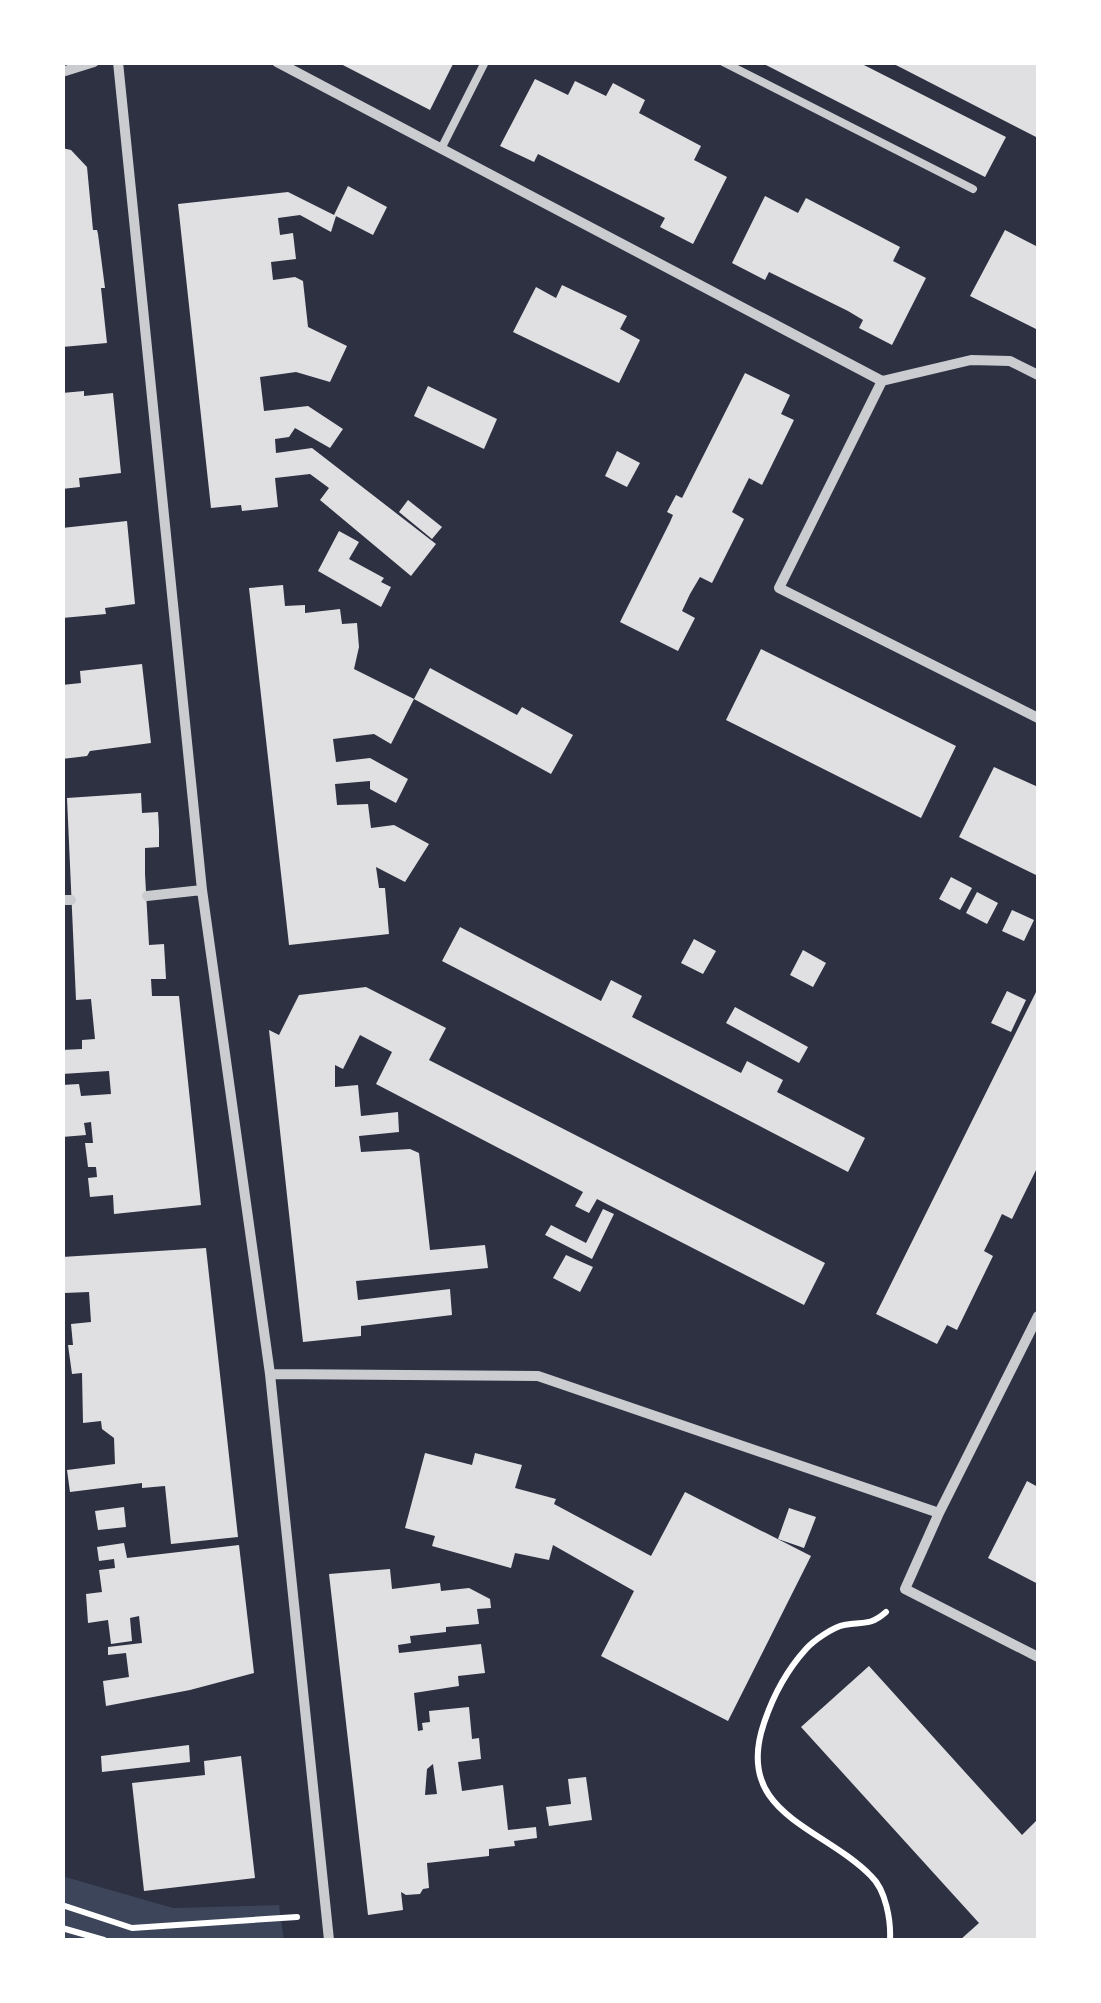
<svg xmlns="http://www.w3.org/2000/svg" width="1101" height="2003" font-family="Mulish,sans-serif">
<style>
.green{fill:#3c4559}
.building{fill:#e0e0e3;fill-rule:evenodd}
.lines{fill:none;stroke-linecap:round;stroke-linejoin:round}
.path{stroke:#fff;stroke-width:6}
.service{stroke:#caccd0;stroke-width:8}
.minor{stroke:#caccd0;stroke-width:10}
</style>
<rect width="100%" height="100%" fill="#2d3142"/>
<path class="green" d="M62,1876L173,1908L279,1905L284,1940H63Z"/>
<path class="building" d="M337,62H454L430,110Z
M760,62H858L1006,137L985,177Z
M890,62H1038V138Z
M535,79L568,95L575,81L606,96L613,83L645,100L639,113L701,146L694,160L727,177L693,244L660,227L665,218L538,154L534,162L500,146Z
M62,148L71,150L87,167L93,230H97L98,234L105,288H101L107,343L62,347Z
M348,186L387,207L373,235L334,215Z
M288,192L336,216L331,232L300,215L278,218L280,235L293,233L296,259L271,262L273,280L295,277L303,281L308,327L347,346L330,382L296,372L260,377L264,411L308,406L343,429L330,448L295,428L289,437L275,439L276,453L312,448L436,544L411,576L320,500L329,488L310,474L275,478L278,507L242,511L241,505L211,508L178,204Z
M765,196L798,213L806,198L900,247L893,261L926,278L892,345L859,328L863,320L848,311L769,272L765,280L732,263Z
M1005,230L1038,247V330L970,296Z
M562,285L627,316L620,329L640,340L619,383L513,332L536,287L556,298Z
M745,373L790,395L781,414L794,420L762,485L749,478L732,512L744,519L712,583L700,577L690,594L682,611L695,618L678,651L620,622L670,522L673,515L667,512L676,495L682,498Z
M428,386L497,419L484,449L414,416Z
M84,391V396L113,393L121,473L79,478L80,487L62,489V393Z
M617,451L640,463L627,487L605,476Z
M408,500L442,527L432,539L399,512Z
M127,521L135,604L105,608L106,614L62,618V528Z
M339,531L359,542L349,559L384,578L381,582L391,587L381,607L318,571Z
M283,585L285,606L305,605V613L340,609L342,624L357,623L359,647L354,669L414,699L391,744L374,734L333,739L336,762L370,758L408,779L396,803L370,789V781L335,784L337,805L368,804L371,828L394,825L429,844L405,882L376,867L379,888H385L389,934L289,945L249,588Z
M761,649L956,746L921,818L726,720Z
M142,664L151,743L90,751L87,756L62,759V685L81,683L80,671Z
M430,668L517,715L522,707L573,735L551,774L414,699Z
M994,767L1038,787V876L959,837Z
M141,793L142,813L158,812L159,830V847L145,848V874L149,945L164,944L166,979H151L152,996H179L201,1205L114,1214L113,1195L90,1197L88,1178L97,1177L96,1167H88L85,1143H93L91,1122L84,1123L86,1135L62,1137V1085L79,1084L81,1096L111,1094L109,1071L62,1074V1050L82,1049V1040L95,1039L91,999L76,1000L67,798Z
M951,877L972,888L960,910L939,899Z
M977,892L998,903L987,924L966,913Z
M1012,910L1034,920L1024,941L1002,931Z
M460,927L601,1001L611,980L642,996L632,1017L741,1073L747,1061L783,1080L777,1092L865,1138L848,1172L442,961Z
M694,939L716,951L703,974L681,963Z
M803,950L826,963L813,987L790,975Z
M366,987L446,1028L429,1060L825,1263L804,1305L597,1199L589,1213L575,1206L583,1192L376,1084L392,1052L360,1035L343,1069L335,1065V1087L358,1085L361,1116L398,1112L399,1132L359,1136L361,1152L410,1149L419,1153L430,1250L485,1245L488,1268L356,1281L358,1300L450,1289L452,1315L361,1326V1336L303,1342L269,1030L279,1035L299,995Z
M1038,988V1166L1012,1219L1002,1214L994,1231L984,1251L993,1256L957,1330L947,1325L937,1344L876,1314Z
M1007,991L1026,1000L1011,1032L991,1023Z
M735,1007L808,1047L799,1063L726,1023Z
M603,1209L614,1214L592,1259L545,1235L551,1225L586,1243Z
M206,1248L238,1537L171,1544L165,1486L142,1488V1483L70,1492L67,1470L115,1464L114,1438L102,1429L101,1421L83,1423L82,1373L72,1374L68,1345H73L71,1324L91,1322L89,1292L64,1293L62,1257Z
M566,1255L593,1267L580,1292L553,1278Z
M425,1453L472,1465L475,1453L522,1465L515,1488L556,1499L554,1504L651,1556L685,1492L811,1556L728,1721L601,1656L634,1591L553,1545L549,1560L515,1553L511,1568L432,1546L435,1536L405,1528Z
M1027,1481L1038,1487V1584L988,1558Z
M124,1507L126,1527L98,1530L95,1511Z
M789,1508L816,1517L804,1548L778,1539Z
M124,1543L127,1558L239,1545L254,1673L190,1690L106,1706L103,1681L129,1677L126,1653L108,1655V1647L142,1643L139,1616L130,1618L132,1641L111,1644L108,1620L88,1623L86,1594L102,1592L99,1570L115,1568L114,1559L99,1561L97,1547Z
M390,1569L392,1589L440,1583L441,1591L469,1588L490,1599L491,1608L477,1609L479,1624L446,1627V1632L410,1636L411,1643L398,1645L399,1653L481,1644L485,1673L458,1676L459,1686L414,1693L418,1731L423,1730L422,1723L430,1722L429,1711L469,1707L472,1739L479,1738L481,1759L458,1762L462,1791L503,1785L508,1830L536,1827L537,1838L514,1841L515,1846L489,1849V1856L427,1863L429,1888L423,1889L420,1894L406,1895L401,1892L403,1910L368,1915L329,1574ZM433,1764L437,1794L425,1795L427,1769Z
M869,1666L1022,1835L1038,1819V1940H960L979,1923L801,1727Z
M189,1745L190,1762L102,1772L101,1756Z
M241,1756L255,1878L144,1891L132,1783L205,1775L204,1761Z
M586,1777L592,1820L549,1826L546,1807L571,1804L568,1779Z"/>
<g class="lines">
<path class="path" d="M886,1612C869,1627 863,1621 844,1625C833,1627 813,1641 806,1649C787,1670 773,1696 764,1723C733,1814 822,1826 871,1876C886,1890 891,1921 890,1940
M62,1905L132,1928L297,1917
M62,1928L104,1940"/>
<path class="service" d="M723,62L973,189
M441,149L485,62"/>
<path class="minor" d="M118,62L202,890L270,1374L329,1940
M277,62L882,381L971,360L1010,361L1038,375
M62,72L94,62
M882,381L779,588L1038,718
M147,896L202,890
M62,900H71
M270,1374L538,1376L939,1513L1038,1316
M939,1513L905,1589L1038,1657"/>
</g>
<rect width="1101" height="2003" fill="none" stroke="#ffffff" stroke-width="130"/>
</svg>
